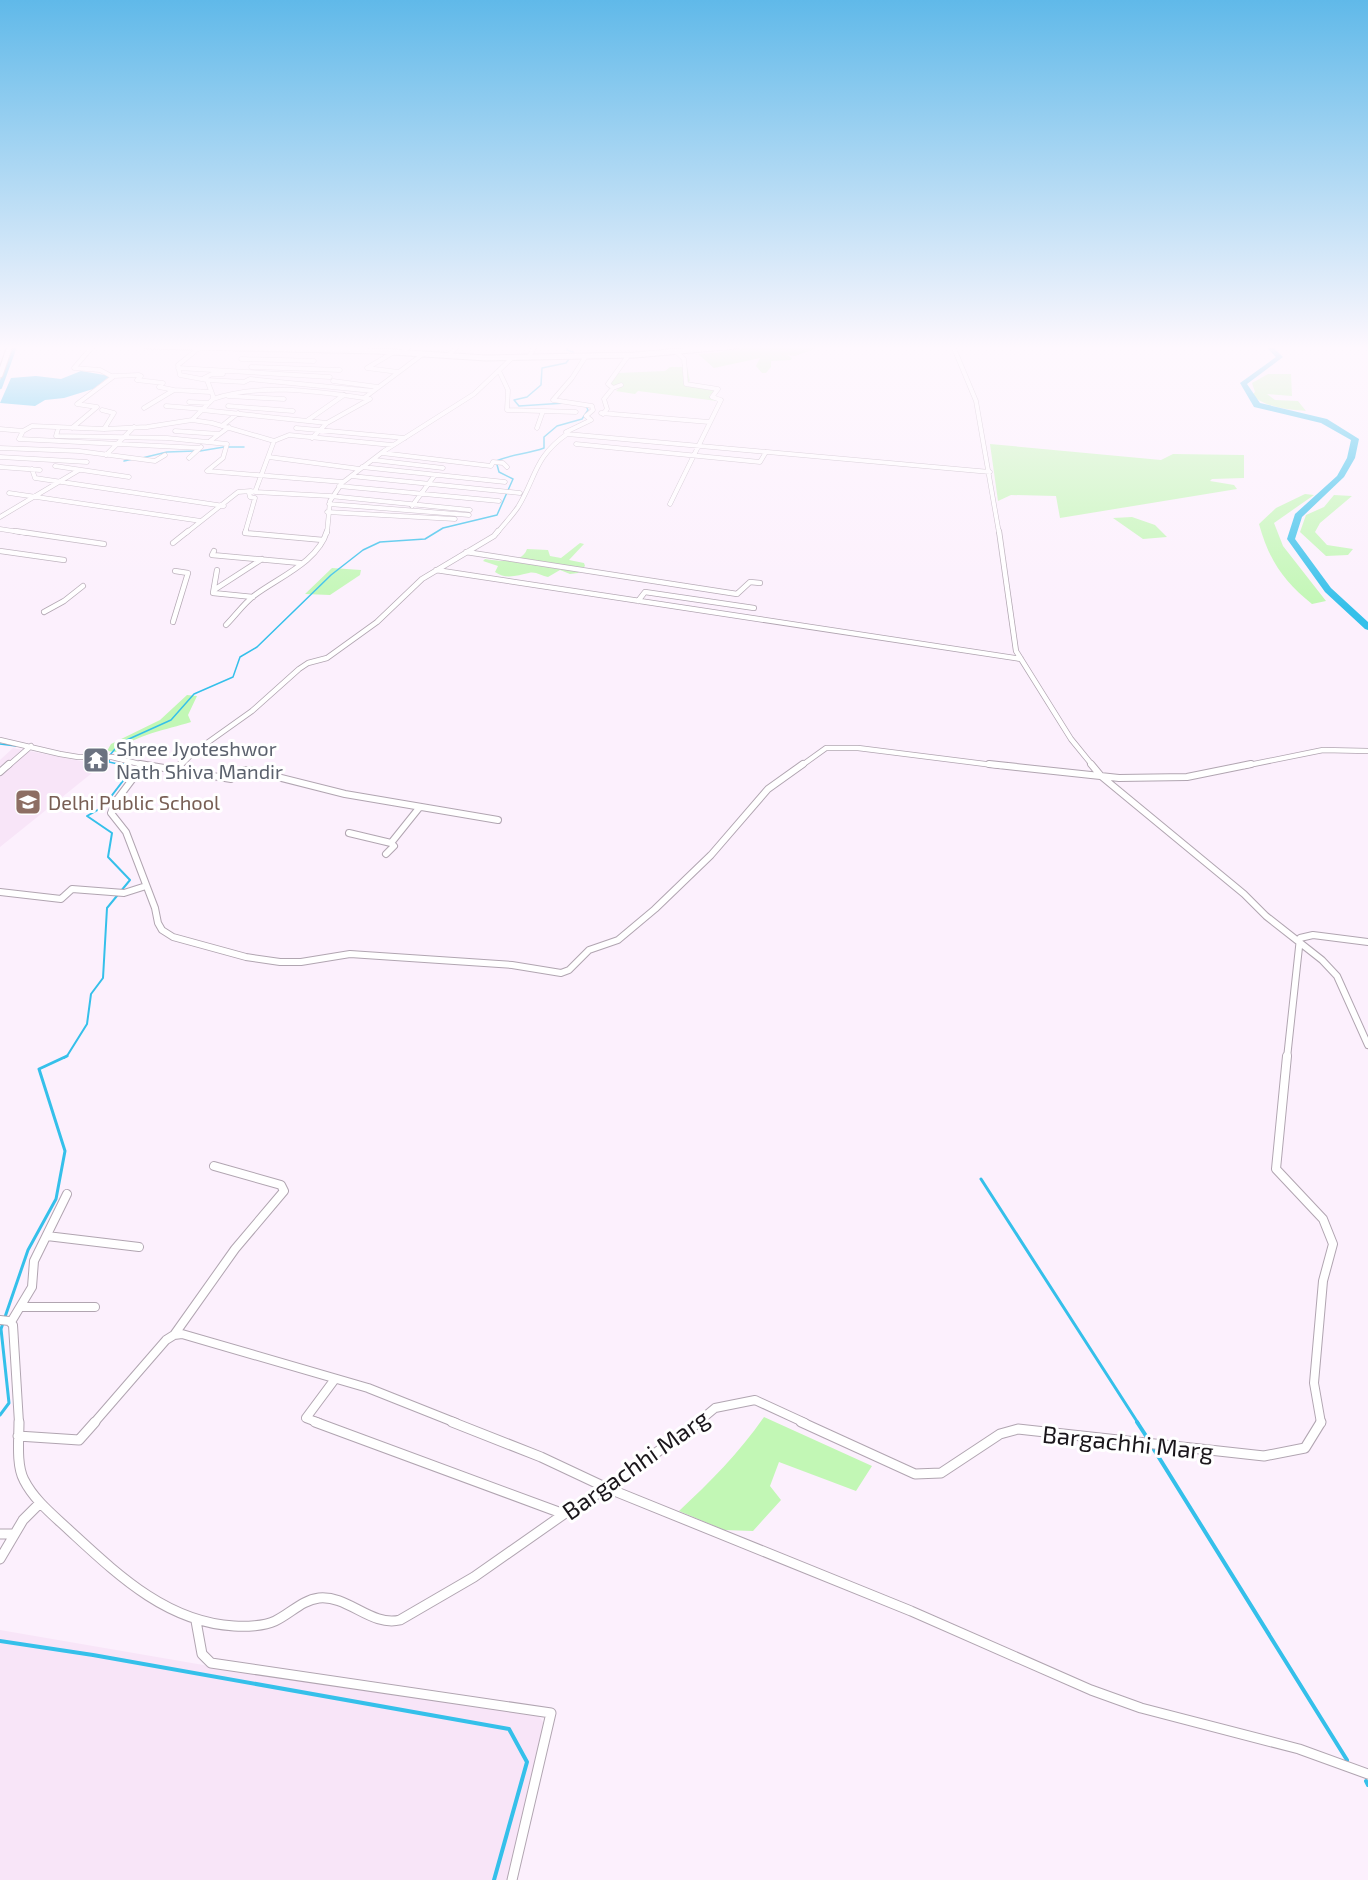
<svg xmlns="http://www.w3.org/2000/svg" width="1368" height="1880" font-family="'Exo 2',sans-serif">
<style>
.built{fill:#f8e5f8}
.green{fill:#c2f7b5}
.water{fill:#35c0ea}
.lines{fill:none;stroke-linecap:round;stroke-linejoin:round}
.stream-far3{stroke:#35c0ea;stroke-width:1.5}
.stream-far2{stroke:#35c0ea;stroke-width:2}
.stream-far1{stroke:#35c0ea;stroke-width:3}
.stream{stroke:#35c0ea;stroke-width:4}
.canal{stroke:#35c0ea;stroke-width:4.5}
.river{fill:#35c0ea;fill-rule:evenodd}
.minor-far4-casing{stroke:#b1a5b1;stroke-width:5}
.minor-far3-casing{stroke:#b1a5b1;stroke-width:6}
.minor-far2-casing{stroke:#b1a5b1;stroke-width:8}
.minor-far1-casing{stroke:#b1a5b1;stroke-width:10}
.minor-casing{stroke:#b1a5b1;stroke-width:11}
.major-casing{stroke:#b1a5b1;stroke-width:7}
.minor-far4{stroke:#fff;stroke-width:4}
.minor-far3{stroke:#fff;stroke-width:4.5}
.minor-far2{stroke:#fff;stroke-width:6}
.minor-far1{stroke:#fff;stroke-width:8}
.minor{stroke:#fff;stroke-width:9}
.major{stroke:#fff;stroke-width:5}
.labels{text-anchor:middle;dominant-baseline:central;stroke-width:6;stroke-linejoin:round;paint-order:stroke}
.worship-label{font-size:20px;fill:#5b616d;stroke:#fff;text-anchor:start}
.education-label{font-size:20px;fill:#785e54;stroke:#fff;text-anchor:start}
.near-street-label{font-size:24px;fill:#1a161b;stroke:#fff}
</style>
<rect width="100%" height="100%" fill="#fcf0fd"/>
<path class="built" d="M13,748L102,765L0,847V760Z
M0,1630L215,1667L538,1715L545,1725L511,1880H0Z"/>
<path class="green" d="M761,346H822L795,356L787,355L792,358L791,360L771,361V367L766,373H762L756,366L760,358L714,368L698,354L723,352L719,348H729L732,350Z
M670,367H687L690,381L685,384L717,389L709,396L717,401L638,391L635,394L616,391L621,386L610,385L618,373L665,371Z
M1268,374H1291L1292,396L1267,394L1275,400L1298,401L1306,411C1289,410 1264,407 1252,395L1255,392L1252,383Z
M990,444L1161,460L1173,454L1244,455V478L1212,479L1210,481L1234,485L1237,489L1060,518L1056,496L1011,495L998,501Z
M1305,494L1314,495L1274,523L1283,546L1326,601L1312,604C1283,581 1269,560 1259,524L1276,508Z
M1334,495L1352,496L1320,523L1315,532L1327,545L1353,549L1348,555L1326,556L1300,532L1306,515L1324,507Z
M1132,517L1155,525L1167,537L1143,539L1113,518Z
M580,543L584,544L569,560L584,563L585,566L578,573L570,574L560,570L548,577C542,576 535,571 529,573C518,575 506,580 495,572L498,566L483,561L485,559C499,561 521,565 527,549L548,550L550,556L561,558Z
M332,568L361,570L360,575L330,595L305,594Z
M187,695L197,696L188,715L191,722C166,730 136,734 116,752L107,751L111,744L160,720Z
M764,1417L872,1466L856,1491L779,1462L770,1486L781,1500L753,1531L724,1530L679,1511C710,1482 739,1453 764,1417Z"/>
<path class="water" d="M81,371L110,376L93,389L64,398L45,400L35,406L0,403L11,378L36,376L61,379Z"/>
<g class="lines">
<path class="stream-far3" d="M568,346L567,350L573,352
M565,403L519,406L514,400L527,397L541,385L542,368L566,363L569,359
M229,447H244
M200,451L224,447
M142,458L167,452L195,451
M124,461L133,459
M0,744L16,746
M127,766L109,762L110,755L120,743L171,720L194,694L233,677L240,657L257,647L331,575L363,550L380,542L425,539L443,528L497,515L513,479L499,472L496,461C512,454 528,454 544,448V437L557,426L582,419L588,410L586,406"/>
<path class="stream-far2" d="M64,1058L67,1056L87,1024L91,994L103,978L107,908L130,880L108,857L112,833L87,816L103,807L129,773L127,765L122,764"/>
<path class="stream-far1" d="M981,1179L1138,1423
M5,1317L28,1250L56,1199L65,1151L39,1069L67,1056
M0,1415L9,1403L1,1329L3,1323"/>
<path class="stream" d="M1137,1422L1148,1439
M1153,1448L1347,1760
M0,1641L93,1655L509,1729L527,1762L494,1880
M1366,1781L1368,1785"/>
<path class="canal" d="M0,387L15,346"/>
<path class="river" d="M1265,346H1272L1283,357L1247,384L1260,403L1327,419L1359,439L1355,458L1344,477L1302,517L1295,539L1331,588L1368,622V630L1365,629L1325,592L1287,539L1295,514L1337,476L1347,458L1351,440L1321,423L1254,407L1240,383L1276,357Z"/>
<defs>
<path id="minor-far4" d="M953,346L976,401L999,533
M394,352L367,368L398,372
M403,352L410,346
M447,356L458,346
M529,357L535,346
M241,359L314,361
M251,367L340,370
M178,368L330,377
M500,373L508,390L507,410L543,411L537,428
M113,376L139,375L141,376L137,380L163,383L159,387L174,390
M204,378L212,374H223
M207,380L244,382L250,379L373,391
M333,381L378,387
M621,385L613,388L608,384L628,356
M228,396L284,399
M213,399C261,383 314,391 364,398
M189,402L209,403
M166,406L203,409
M228,406L293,411
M144,408L174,390L210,392
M102,410L114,413L104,429
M202,410L327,423
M543,411L576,412
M601,413L709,422
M603,414L607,409L604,399L613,388
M192,420L213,399V396L207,380L180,375L178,365L199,348
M308,420L344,395
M222,426L238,413
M72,428L97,407L77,404L113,377L100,370L74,368L93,346
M296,428L405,438
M0,429L23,431L32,426L104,429L147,427L192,420L212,423L274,441L255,492L330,496L470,510
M58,429L56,436L167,438L227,444L223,458L207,471L343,482
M23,431L19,439L200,448
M175,431L219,434
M567,434L990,472
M312,438L327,423L370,399L364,398L423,354
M210,441L229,427
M274,441L289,435L392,445
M576,444L760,462L766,452
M0,448L79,451L155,461L165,455
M382,453L491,466L493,462L503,463L507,467
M106,455L134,427
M0,457L87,462
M269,457L360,469
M189,458L201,447
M374,460L443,468
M55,466L129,477
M0,467L40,470
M362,467L505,482
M32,469L35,478L224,506
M351,476L520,493
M339,486L499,501
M9,493L201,521
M329,504L469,515
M670,504L721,400L712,397L718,389L686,384L684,359L675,351
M412,506L435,475
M327,512L455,519
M0,517L79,470
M0,529L26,533
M186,533L238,492L251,491
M245,533L255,498L250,497L249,493L255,491
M327,533L330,501L342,483L384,451L474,394L512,358
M497,533C504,524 512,516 518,507C536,478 534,457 567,434L566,432L591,420L586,416L593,410L592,406L553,400L572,378L586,356"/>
<path id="minor-far3" d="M15,531L104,544
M246,531L245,533L323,540
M999,531L1016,651L1071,739L1093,766
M173,543L188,531
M0,551L64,560
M214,551L212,555L300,563
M466,552L737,594L750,582L760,583
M217,570L213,593L253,597
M436,570L1021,659
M214,590L262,559
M638,601L645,592L754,608
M44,612L64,601L83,586
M173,622L188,573L175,571
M226,625C236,615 244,603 255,595C279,577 318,562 327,531
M0,740L60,754L78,757H112L147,766
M8,766L31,746
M180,766L193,753L252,711L299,669L308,663L327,658L377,622L422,579L494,536L498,531
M801,766L826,748H858L1001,766
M1244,766L1323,750L1368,751"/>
<path id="minor-far2" d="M140,764L231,779L242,770H250L345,794L498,820
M989,764L1119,778L1187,777L1251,764
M1091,764L1101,776L1244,894L1266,916L1322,960L1337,976L1368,1045
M143,765L116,801L111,813L126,832L155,908L158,923L162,930L173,937L246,957L280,962H301L350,954L512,965L561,973L569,970L589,950L618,940L655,909L711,855L768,789L803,764
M175,770L181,764
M0,772L9,764
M349,833L391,843
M386,854L394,846L391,843L419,808
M0,892L61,899L72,889L124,893L146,886
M1287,1058L1300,938L1313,935L1368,942"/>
<path id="minor-far1" d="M1287,1056L1276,1169L1323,1219L1333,1244L1323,1281L1314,1383L1321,1423
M47,1236L139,1247
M21,1307H95
M0,1320L9,1321L13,1325L19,1423
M11,1322L32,1287L34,1261L67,1194
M174,1335L235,1249L284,1191L281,1185L214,1166
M94,1423L166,1340L174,1335L182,1334L368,1388L456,1423
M319,1423L306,1418L335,1379
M697,1423L715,1408L755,1400L805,1423"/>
<path id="minor" d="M19,1422C19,1439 16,1465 24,1480C34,1500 53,1515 69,1530C117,1574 166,1622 234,1626C246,1627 264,1626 275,1621C290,1614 302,1600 319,1598C348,1595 371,1627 400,1620L474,1577L564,1514L607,1488L699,1422
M315,1422L564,1514
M452,1422L541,1457L607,1488L911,1611L1091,1690L1141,1708L1299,1749L1368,1774
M801,1422L915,1474L941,1473L1000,1434L1018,1429L1264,1456L1305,1448L1321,1422
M18,1436L79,1440L95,1422
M0,1534H14
M0,1559L23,1520L40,1503
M196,1621L202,1654L211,1663L551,1713L512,1880"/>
<path id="major" d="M147,346L377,351L486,358L635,355L736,346
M0,375L10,346"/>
</defs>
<use href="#minor-far4" class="minor-far4-casing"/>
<use href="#minor-far3" class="minor-far3-casing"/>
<use href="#minor-far2" class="minor-far2-casing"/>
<use href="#minor-far1" class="minor-far1-casing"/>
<use href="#minor" class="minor-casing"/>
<use href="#major" class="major-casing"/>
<use href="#minor-far4" class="minor-far4"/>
<use href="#minor-far3" class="minor-far3"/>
<use href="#minor-far2" class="minor-far2"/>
<use href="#minor-far1" class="minor-far1"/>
<use href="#minor" class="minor"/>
<use href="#major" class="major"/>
</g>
<linearGradient id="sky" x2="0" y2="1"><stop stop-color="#60b9e9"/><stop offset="0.57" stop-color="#fef8fe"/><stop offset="1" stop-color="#fef8fe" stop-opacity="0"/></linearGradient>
<rect width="1368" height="609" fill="url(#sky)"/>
<defs>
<symbol id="temple-square" viewBox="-11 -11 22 22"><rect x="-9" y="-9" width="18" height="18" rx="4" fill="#6b7280" stroke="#fff"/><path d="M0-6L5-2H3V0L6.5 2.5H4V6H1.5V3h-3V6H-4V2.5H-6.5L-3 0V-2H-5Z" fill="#fff"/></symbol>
<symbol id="school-square" viewBox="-11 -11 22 22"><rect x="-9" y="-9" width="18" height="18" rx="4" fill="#8d6e63" stroke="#fff"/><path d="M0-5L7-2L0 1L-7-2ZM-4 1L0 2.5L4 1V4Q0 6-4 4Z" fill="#fff"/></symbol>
</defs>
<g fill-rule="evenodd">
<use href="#temple-square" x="81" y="745" width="30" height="30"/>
<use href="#school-square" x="13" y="787" width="30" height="30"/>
</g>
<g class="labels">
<g class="worship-label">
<text x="116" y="748">Shree Jyoteshwor<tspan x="116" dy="23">Nath Shiva Mandir</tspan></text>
</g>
<g class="education-label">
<text x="48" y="802">Delhi Public School</text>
</g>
<g class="near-street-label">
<text transform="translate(1128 1442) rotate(6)">Bargachhi Marg</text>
<text transform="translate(635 1464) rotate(-35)">Bargachhi Marg</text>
</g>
</g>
</svg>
